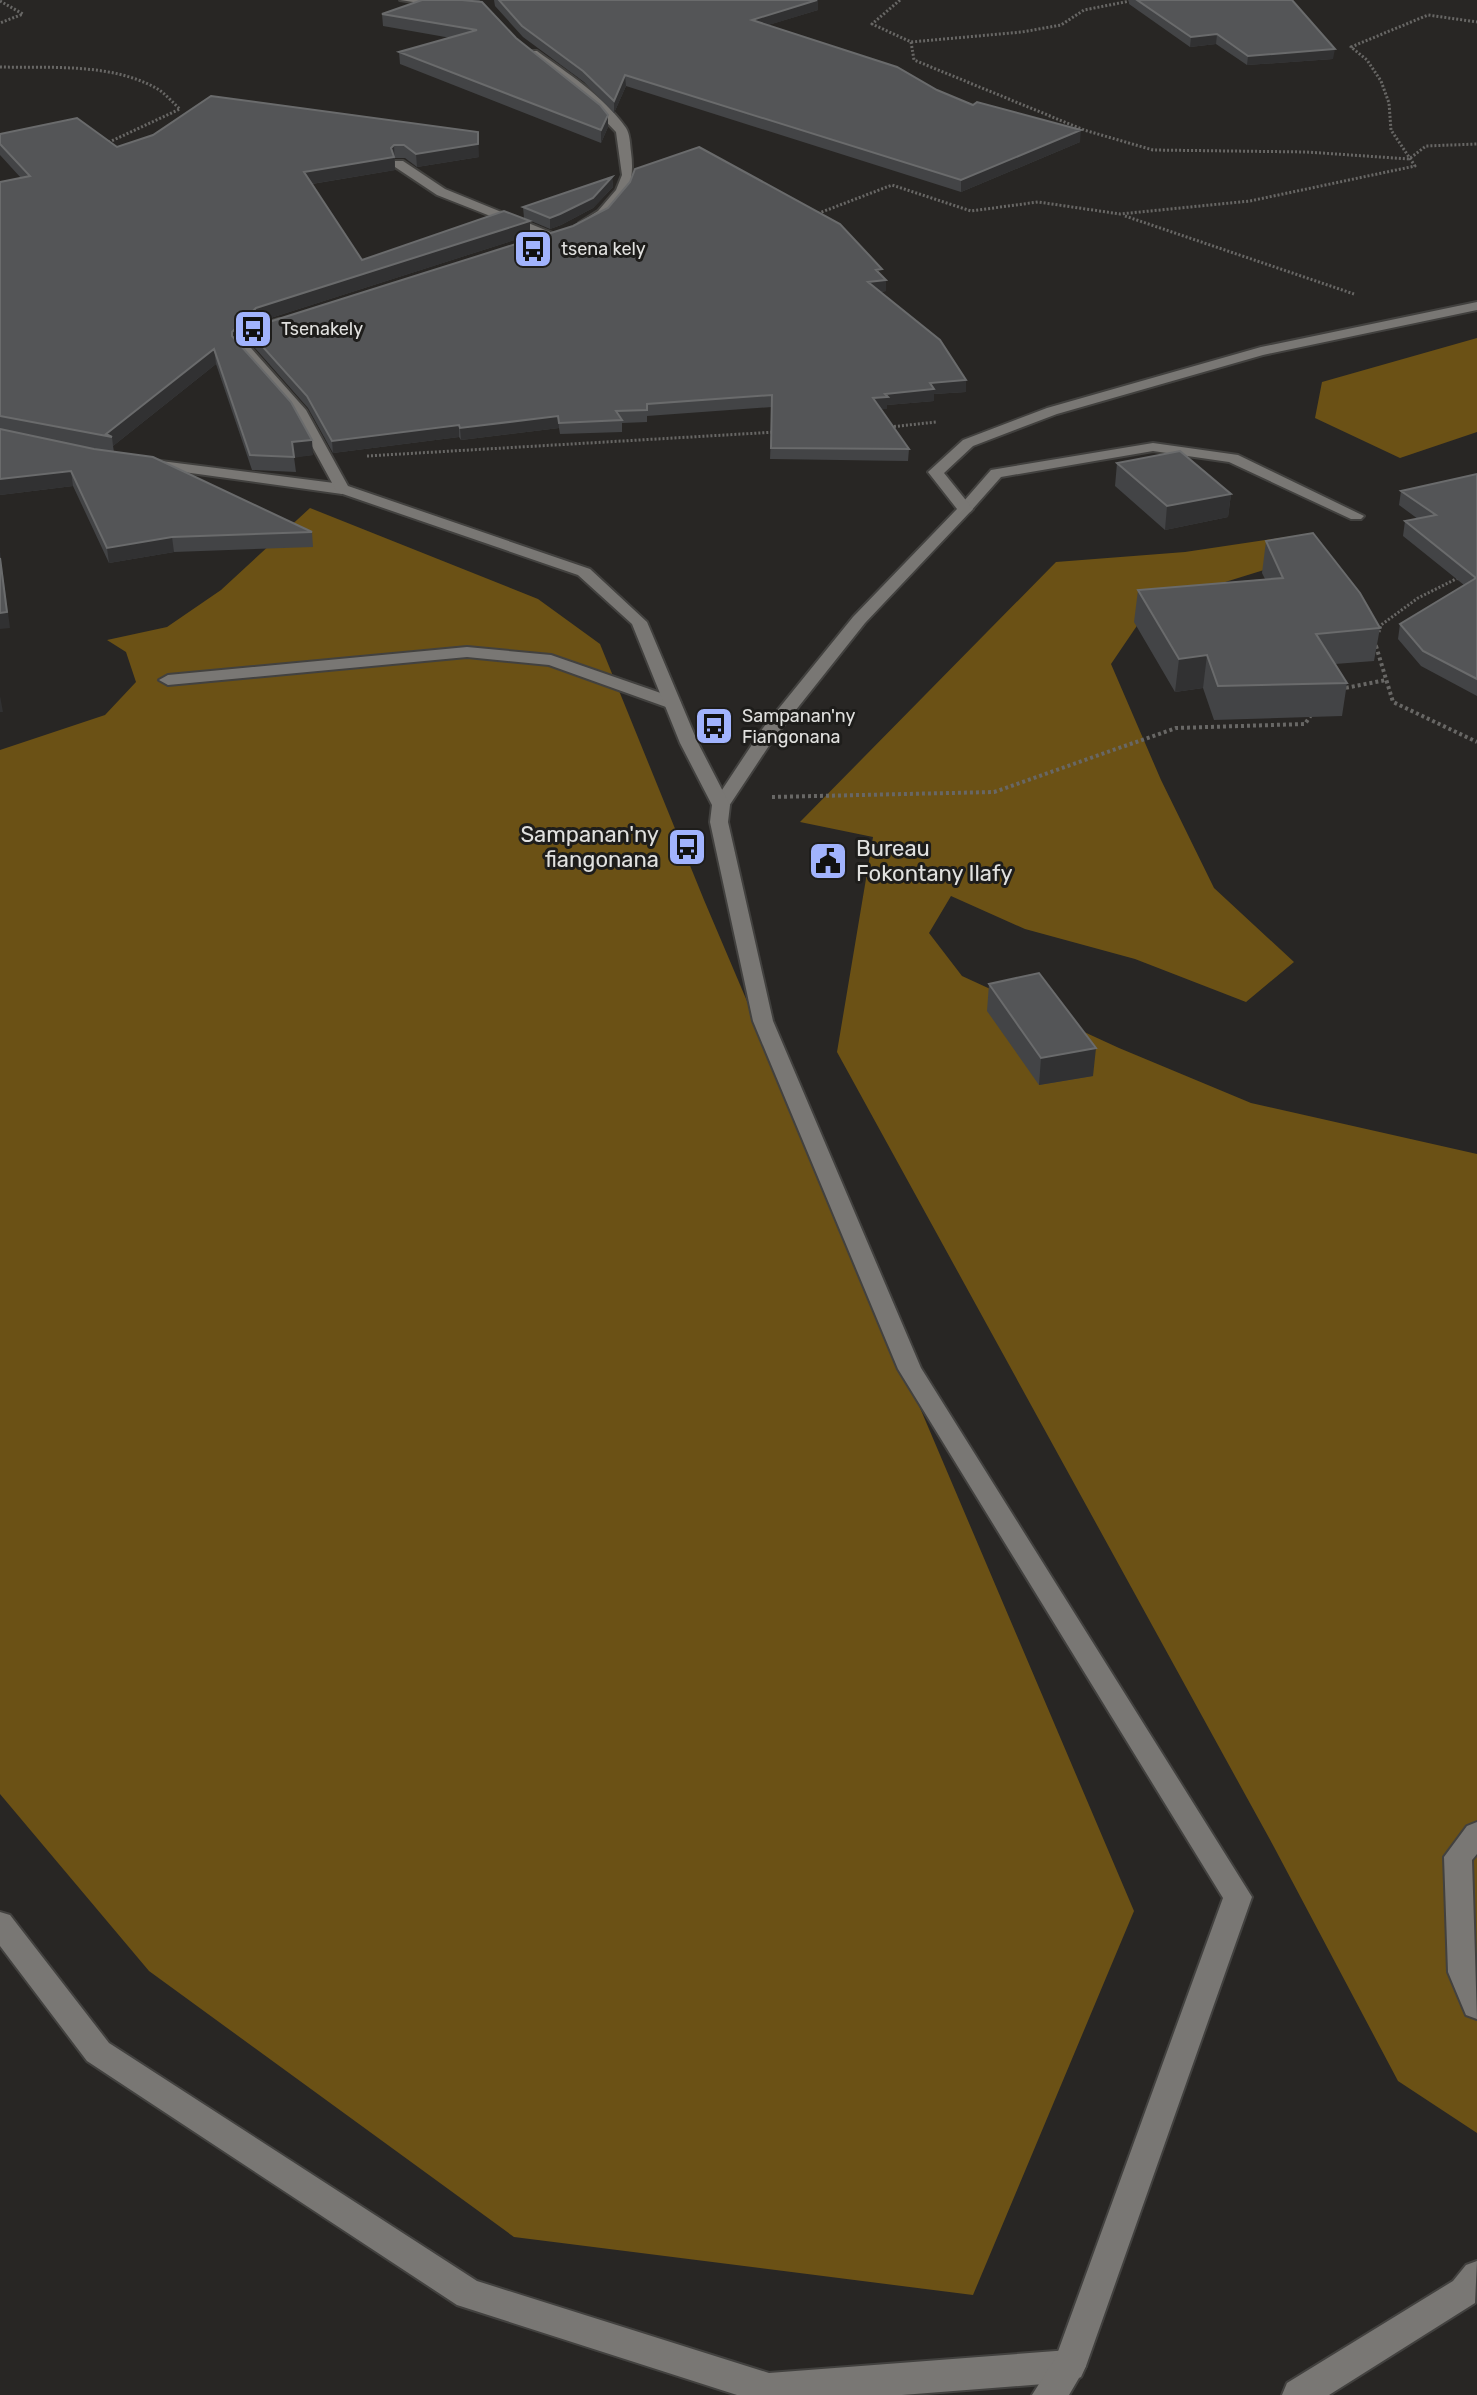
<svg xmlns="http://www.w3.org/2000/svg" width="1477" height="2395" font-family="Rubik,sans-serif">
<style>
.forest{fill:#6b5115}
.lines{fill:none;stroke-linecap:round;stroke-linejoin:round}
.service-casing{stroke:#42413f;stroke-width:4}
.minor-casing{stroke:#42413f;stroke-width:4}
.tertiary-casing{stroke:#42413f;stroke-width:4}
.path-far1{stroke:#686765;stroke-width:3;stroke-dasharray:2 2;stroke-linecap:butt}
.path{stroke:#686765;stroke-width:4;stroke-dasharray:3 3;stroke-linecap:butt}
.service{fill:#797774;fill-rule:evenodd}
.minor{fill:#797774;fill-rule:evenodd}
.tertiary{fill:#797774;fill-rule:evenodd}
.wall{fill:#434446}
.shaded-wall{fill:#313132}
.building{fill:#545557;stroke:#6a6b6c;stroke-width:2}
.labels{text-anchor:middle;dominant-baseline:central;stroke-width:6;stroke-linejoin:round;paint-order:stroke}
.far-poi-label{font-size:18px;fill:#e1e1df;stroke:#1e1d1b;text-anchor:start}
.poi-label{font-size:22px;fill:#e1e1df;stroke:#1e1d1b;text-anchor:end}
</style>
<rect width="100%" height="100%" fill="#282624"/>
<path class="forest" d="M1477,338V432L1400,458L1315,418L1322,382Z
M310,508L538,599L600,644L704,900L1134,1911L973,2295L514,2237L149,1971L0,1794V750L105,715L136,682L126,652L107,640L167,627L221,590Z
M1293,536L1274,567L1151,605L1111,664L1161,780L1214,888L1294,962L1246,1002L1135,959L1025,929L951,896L929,933L962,976L1119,1048L1251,1103L1477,1154V2133L1398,2081L1274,1847L837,1052L873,837L800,822L1056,562L1185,552Z"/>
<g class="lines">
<defs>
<path id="service" d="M395,161H403L445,189L560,236L549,239L437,195L395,167Z
M1153,443L1238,455L1364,516L1361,519H1351L1229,462L1153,451L1001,477L970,512L965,514L957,509L991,470Z
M467,647L551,655L678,699L681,703L678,707H666L549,665L467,657L168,685L159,680L168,675Z"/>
<path id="minor" d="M400,0H438L451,4L446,7Z
M1477,302V310L1263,355L1057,414L973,446L944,473L973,509L970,512L865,623L776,735L727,809L721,810L712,805L763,728L853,617L957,509L928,472L963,440L1047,408L1261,347Z
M145,459L342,484L350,489L342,494L140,466V460Z
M0,1912L10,1915L109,2043L477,2281L769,2373L1069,2350L1081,2355L1086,2366L1081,2377L1069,2382L902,2395H737L457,2305L87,2061L0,1946Z"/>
<path id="tertiary" d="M529,51H537C567,73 604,96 626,128C630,134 630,144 631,152C636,189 623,208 589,226L579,223L598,211L616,190L622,175L616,132L574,88L529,55Z
M279,319L284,320V326L269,331L251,348L306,410L348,486L590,569L647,622L698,743L730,805L728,822L773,1021L921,1368L1252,1897L1086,2366L1069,2395H1032L1056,2357L1223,1898L898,1369L753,1021L710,822L712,805L680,743L632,624L578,575L337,492L295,415L236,348L259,325Z
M1477,1822V1854L1472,1860L1477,2019L1466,2015L1448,1972L1444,1857L1467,1826Z
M1477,2261L1475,2303L1329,2395H1282L1287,2383L1453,2281L1466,2265Z"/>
</defs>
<use href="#service" class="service-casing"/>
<use href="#minor" class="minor-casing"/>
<use href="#tertiary" class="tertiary-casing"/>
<path class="path-far1" d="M900,0L872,24L911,42L1022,32L1061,25L1084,10L1135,0
M0,1L23,14L0,23
M911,42L914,60L1084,130L1153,150L1307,152L1409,159L1426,146L1477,144
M0,67C50,68 111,63 156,88C165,93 172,102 180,109L105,144
M814,215L892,185L971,211L1038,202L1120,214L1250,201L1415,166L1391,130L1389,103L1381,81L1367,60L1351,47L1428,15L1477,22
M1125,216L1354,294
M890,427L936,422
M367,456L776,432
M1379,632L1381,625L1418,598L1462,576
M1376,645L1377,648"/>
<path class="path" d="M1376,646L1393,702L1477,742
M1340,689L1386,680
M772,797L994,792L1176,728L1305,724L1313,712"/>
<use href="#service" class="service"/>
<use href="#minor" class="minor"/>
<use href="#tertiary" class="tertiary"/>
</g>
<path class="wall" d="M422,0H480L479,2L516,38L608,115V127L601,143L400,64L399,52L451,38L383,26L382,14Z
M494,0H818V10L768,25L973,105L1080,142L961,192L626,86L614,113L584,82L523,37L495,6Z
M1129,0H1292L1333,59L1247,65L1216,44L1190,47L1129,4Z
M211,96L479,157L417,167L405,158H395L394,159L395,170L312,184L362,260L530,221V235L258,322L238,342L313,455L294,457L296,472L252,470L216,364L113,446L114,452L312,532L313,547L174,552L109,563L73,486L0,495V182L21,178L0,155V134L117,147L153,135Z
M612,177L613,187L593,208L561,225L550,229L524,218L523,207Z
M882,276L886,280V291L880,292L966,392L934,394V401L887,405V409H881L909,449L908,461L770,459L772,407L647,416V422L622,423V432L560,434L559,428L461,440L459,437L333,453L308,408L255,348L254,337Z
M1117,463L1231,494L1228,517L1165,530L1115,486Z
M1477,474V696L1421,666L1398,639L1400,624L1464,585L1403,536L1405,521L1418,519L1399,505L1401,491Z
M1266,541L1380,628L1374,661L1335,664L1347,683L1342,716L1214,720L1203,688L1175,692L1134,622L1138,590L1265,579L1262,573Z
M989,984L1093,1076L1039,1085L987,1011Z"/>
<path class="shaded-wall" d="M818,0V10L752,30V20Z
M1217,34L1216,44L1190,47L1191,37Z
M1335,49L1333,59L1247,65L1248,56Z
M625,75L626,86L614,113V101Z
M608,115V127L601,143V130Z
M1081,130L1080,142L961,192V180Z
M478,132L479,157L417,167L416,154Z
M394,145L395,170L305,185L304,172L391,148Z
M612,177L613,187L593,208L561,225L550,229V218Z
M530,221V235L258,322L234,346V350L232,332L256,308Z
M886,280V291L867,293L868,282Z
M214,349L216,364L113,446L112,437L106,434Z
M966,380V392L934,394V401L887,405V409L873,410V398L885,394L930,383Z
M558,416L559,428L461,440L460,428Z
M459,425V437L333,453L332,441Z
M312,440L313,455L293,458L292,442Z
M71,471L73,486L0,495V479Z
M1231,494L1228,517L1165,530L1167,506Z
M172,537L174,552L109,563L107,548Z
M0,551L10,628L0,629Z
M1207,655L1203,688L1175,692L1179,659Z
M0,696L3,712H0Z
M1096,1048L1093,1076L1039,1085L1041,1058Z"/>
<path class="building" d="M422,0H462L482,2L516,38L600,105L608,115L601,130L399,52L477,30L382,14Z
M499,0H817L752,20L897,67L937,90L973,105L977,102L1081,130L961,180L625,75L614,101L583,71L522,26Z
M1137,0H1292L1335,49L1248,56L1217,34L1191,37Z
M211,96L478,132V144L416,154L404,145H394L391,148L394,157L304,172L362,260L504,211L530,221L256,308L232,332V336L291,402L312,440L292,442L294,457L250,455L214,349L106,434L112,437L0,416V182L30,176L0,144V134L77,118L117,147L153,135Z
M699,147L840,224L882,269L876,270L886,280L868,282L940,340L966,380L930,383L934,389L885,394L888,397L873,398L909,449L771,448L772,395L647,404V410L616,411L622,420L559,423L558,416L460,428L459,425L332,441L307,396L254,337L269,322L573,226L608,208L630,182L635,169Z
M612,177L593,198L560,214L550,218L523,207Z
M0,429L94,449L153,457L312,532L172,537L107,548L71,471L0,479Z
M1180,451L1231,494L1167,506L1117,463Z
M1477,474V679L1423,651L1400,624L1476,578L1405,521L1436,515L1401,491Z
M1313,533L1360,593L1380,628L1316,634L1347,683L1218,686L1207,655L1179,659L1138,590L1283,578L1266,541Z
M0,558L7,612L0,613Z
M1039,973L1096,1048L1041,1058L989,984Z"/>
<defs>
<symbol id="bus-square" viewBox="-11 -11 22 22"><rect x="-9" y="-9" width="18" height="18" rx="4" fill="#a1b3fd" stroke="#1e1d1b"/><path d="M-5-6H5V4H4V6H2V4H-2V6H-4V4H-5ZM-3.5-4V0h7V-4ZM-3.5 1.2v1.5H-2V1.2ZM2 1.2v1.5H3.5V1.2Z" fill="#111"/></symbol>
<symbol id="civic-square" viewBox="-11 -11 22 22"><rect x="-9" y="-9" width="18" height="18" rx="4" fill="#a1b3fd" stroke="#1e1d1b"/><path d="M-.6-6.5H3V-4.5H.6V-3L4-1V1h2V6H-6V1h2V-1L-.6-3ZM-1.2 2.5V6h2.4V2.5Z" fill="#111"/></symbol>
</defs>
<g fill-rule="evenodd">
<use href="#bus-square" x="511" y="227" width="44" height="44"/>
<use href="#bus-square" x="231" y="307" width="44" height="44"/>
<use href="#bus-square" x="692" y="704" width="44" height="44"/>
<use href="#bus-square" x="665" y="825" width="44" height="44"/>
<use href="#civic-square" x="806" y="839" width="44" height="44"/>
</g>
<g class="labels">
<g class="far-poi-label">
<text x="561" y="249">tsena kely</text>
<text x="281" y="329">Tsenakely</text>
<text x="742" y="716">Sampanan'ny<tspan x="742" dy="21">Fiangonana</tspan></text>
</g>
<g class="poi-label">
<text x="659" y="834">Sampanan'ny<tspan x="659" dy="25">fiangonana</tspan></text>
<text x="856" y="848" text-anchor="start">Bureau<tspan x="856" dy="25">Fokontany Ilafy</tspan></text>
</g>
</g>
</svg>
